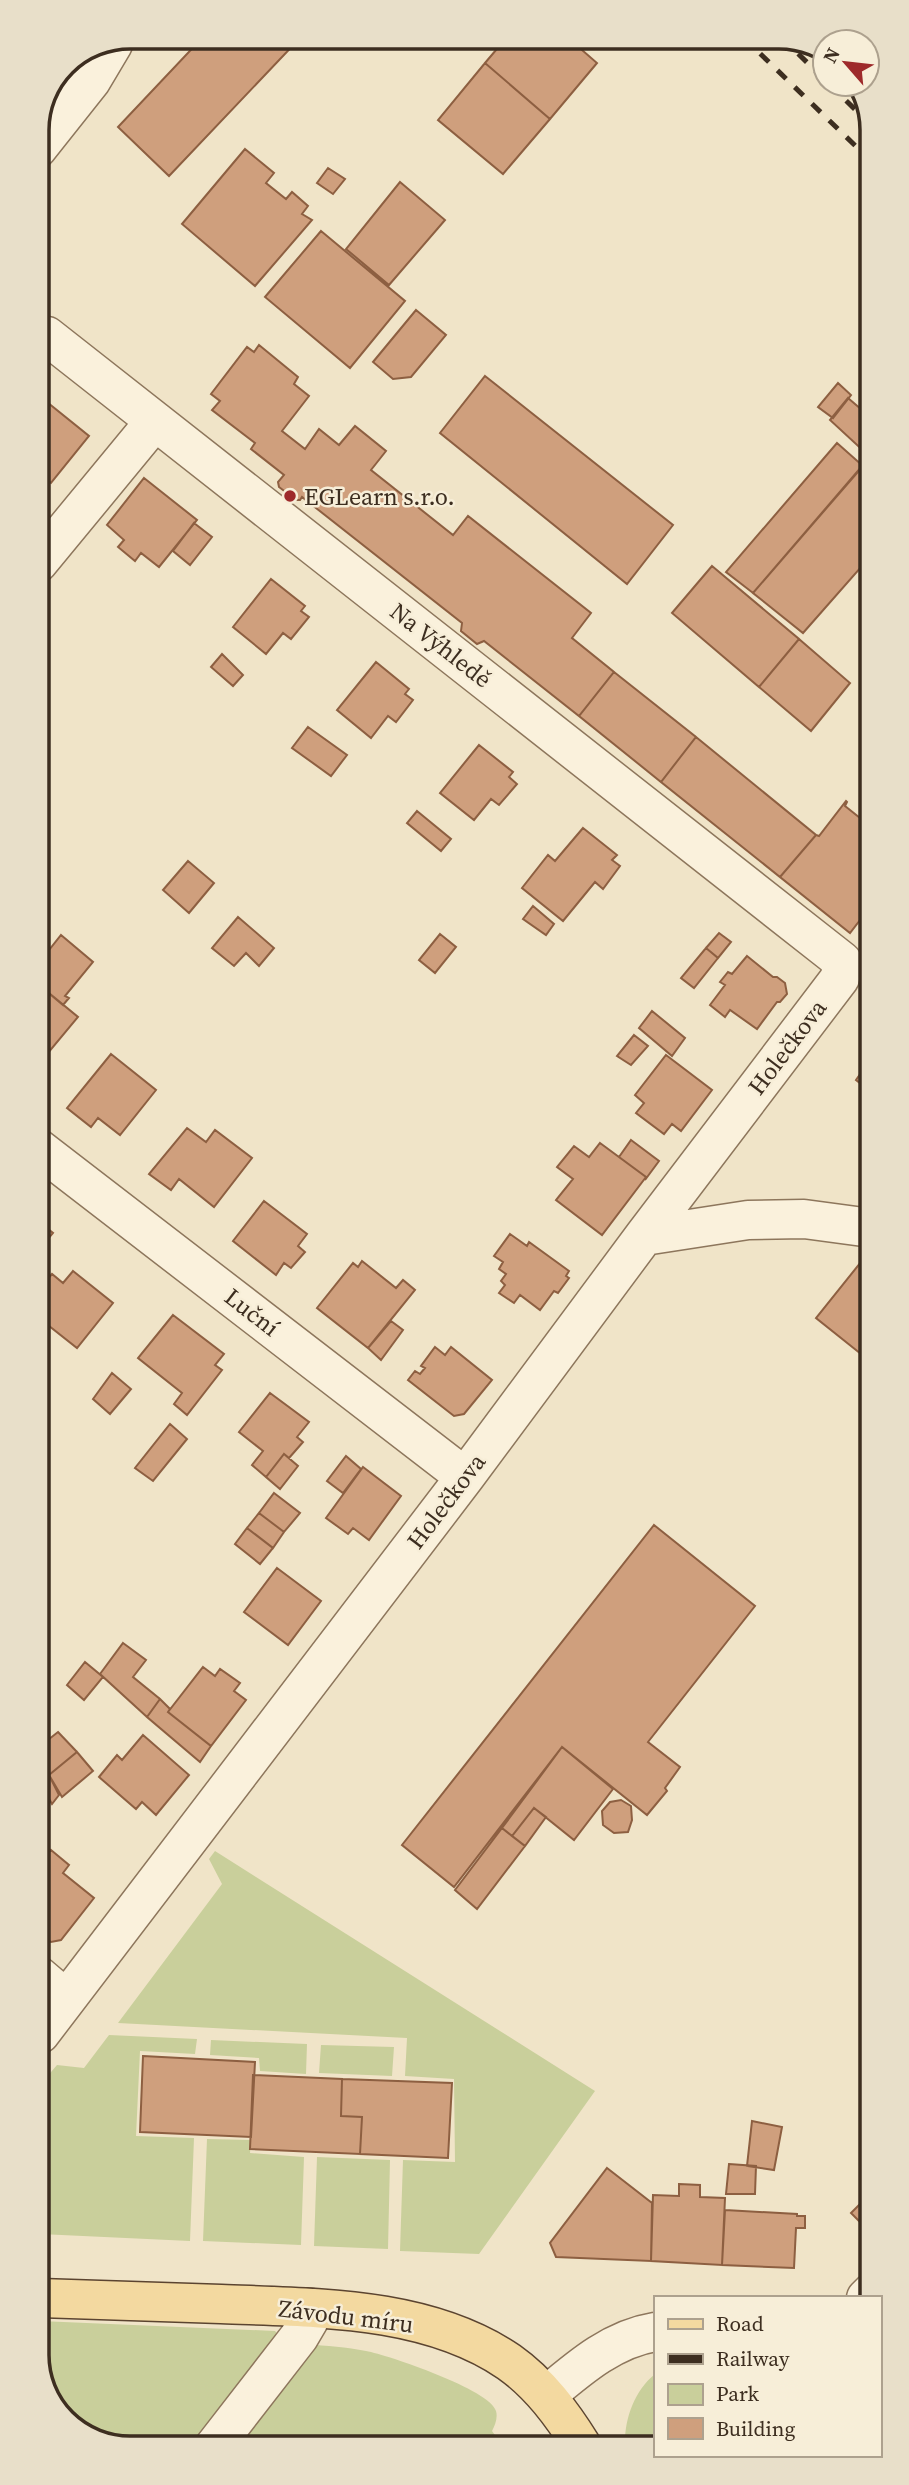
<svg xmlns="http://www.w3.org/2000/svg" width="909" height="2485" font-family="'Source Serif 4',serif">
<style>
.green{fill:#c9cf9b}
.building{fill:#cf9f7d;stroke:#8d5f41;stroke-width:2}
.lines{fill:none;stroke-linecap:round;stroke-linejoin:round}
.minor-casing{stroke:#8d765c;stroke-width:41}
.major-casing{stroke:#5b4430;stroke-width:41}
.minor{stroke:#faf1dc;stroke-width:38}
.major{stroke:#f3d9a0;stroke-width:38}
.rail{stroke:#3d2e20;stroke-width:5;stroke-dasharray:12 12;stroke-linecap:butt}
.poi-dot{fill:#9e2a2b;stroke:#f7eed8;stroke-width:2.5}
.labels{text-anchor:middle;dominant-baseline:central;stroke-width:5;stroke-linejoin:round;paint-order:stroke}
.poi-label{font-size:24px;fill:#3d2e20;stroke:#f7eed8;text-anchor:start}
.street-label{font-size:24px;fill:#3d2e20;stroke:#f7eed8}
.rim{fill:none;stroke:#3d2e20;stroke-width:3.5}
</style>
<rect width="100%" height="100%" fill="#f0e4c8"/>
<path class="green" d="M215,1851L595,2091L479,2254L400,2251L403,2160L455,2162L454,2079L405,2076L407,2038L118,2023L222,1884L209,1859Z
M109,2035L197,2039L195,2054L140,2051L136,2136L194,2138L190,2241L40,2234V2085L57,2065L84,2068Z
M211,2040L307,2044L306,2074L260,2071L259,2058L210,2055Z
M321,2045L394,2047L392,2076L319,2073Z
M207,2139L251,2140L250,2153L304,2157L301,2245L203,2241Z
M317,2157L390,2160L388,2249L314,2246Z
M40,2321L275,2331L282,2339L197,2448H124L73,2429L40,2379Z
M307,2344C326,2346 347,2347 366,2351C388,2355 491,2390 496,2411C498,2418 495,2425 492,2431L500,2442L512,2439L520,2446L225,2448Z
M655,2374V2446H625C624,2420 634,2391 655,2374Z"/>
<path class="building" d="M203,37H301L169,176L118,127Z
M507,37H567L597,63L550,119L485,63Z
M485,63L550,119L503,174L438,120Z
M245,149L274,173L266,183L286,199L292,192L308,206L302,214L312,220L255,286L182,224Z
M328,168L345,179L333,194L317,183Z
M400,182L445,220L389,285L346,249Z
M321,231L405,301L350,368L265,297Z
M416,310L446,335L411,377L393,379L373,362Z
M259,345L298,377L294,384L309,396L282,431L305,449L319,429L339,445L355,426L386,451L371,470L453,535L468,516L591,613L572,638L614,672L579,716L484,641L477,644L461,631L462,623L302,497L300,500H296L279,487L278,482L284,475L251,449L255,443L212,410L220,401L211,394L247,347L254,352Z
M485,376L673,525L627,584L440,433Z
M838,383L851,395L833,418L818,407Z
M37,394L89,436L51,483L37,473Z
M848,398L869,416V456L830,420Z
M837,443L863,466L753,593L726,572Z
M869,458L870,557L803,633L753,593Z
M144,478L197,520L159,567L141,553L135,561L118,547L124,540L107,525Z
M194,523L212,537L190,565L173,551Z
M712,566L799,639L759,687L672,613Z
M271,579L305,606L301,611L309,617L291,639L283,633L266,654L233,627Z
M799,639L850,683L811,731L759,687Z
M222,654L243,675L233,686L211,667Z
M376,662L409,689L405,694L413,700L396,722L388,716L371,738L337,710Z
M614,672L696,737L661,782L579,716Z
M308,727L347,755L331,776L292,748Z
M696,737L816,835L780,877L661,782Z
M479,745L513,772L509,777L517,784L499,805L491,799L474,820L440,793Z
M846,801L847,802L845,806L870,826V907L850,933L780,877L816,835L819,836Z
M417,811L451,839L441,851L407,823Z
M583,828L617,855L612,860L620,866L603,889L595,882L563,921L522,888L548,855L555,861Z
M188,861L214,883L189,913L163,890Z
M533,906L554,924L546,935L523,919Z
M238,917L274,948L259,966L246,953L234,966L212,948Z
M719,933L731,942L718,958L706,948Z
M440,934L456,947L435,973L419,960Z
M61,935L93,962L65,996L69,998L63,1005L38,984V964Z
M706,948L718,958L694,988L681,978Z
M747,956L773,977H777L785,983L787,994L780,1002H777L757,1029L730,1010L725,1017L710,1005L725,985L720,982L728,972L732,974Z
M38,984L78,1017L38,1065Z
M652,1011L685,1038L672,1056L639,1028Z
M634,1035L648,1046L631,1065L617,1056Z
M111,1054L156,1090L120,1135L98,1118L91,1127L67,1108Z
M666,1055L712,1090L681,1131L672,1124L664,1134L636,1113L644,1103L635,1095Z
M870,1060V1091L856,1080Z
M187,1128L206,1142L215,1130L252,1158L214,1207L179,1179L171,1190L149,1174Z
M631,1140L659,1161L645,1180L646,1177L619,1157Z
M600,1143L646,1177L602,1235L556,1200L573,1179L557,1167L574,1146L589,1157Z
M264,1201L307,1234L298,1246L305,1252L291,1268L284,1263L276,1275L233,1241Z
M38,1221L53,1233L38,1251Z
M510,1234L527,1246L529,1242L569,1271L566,1276L569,1278L558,1293L554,1291L540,1310L520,1295L514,1303L499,1293L505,1285L501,1281L506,1274L499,1269L503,1262L494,1256Z
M869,1252L871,1253V1362L816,1318Z
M362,1261L396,1288L403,1280L415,1290L368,1348L317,1308L353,1263L358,1267Z
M73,1271L113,1303L77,1348L39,1318V1289L52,1274L63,1283Z
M173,1315L224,1354L215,1365L222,1370L187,1415L174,1404L182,1393L138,1358Z
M391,1321L403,1330L381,1360L368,1348Z
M435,1347L445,1355L451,1347L492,1380L464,1414L454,1416L408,1380L415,1371L420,1374L425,1368L421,1366Z
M112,1373L131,1389L110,1414L93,1399Z
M270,1393L309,1422L297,1437L303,1442L289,1458L284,1454L266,1477L252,1465L263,1451L239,1432Z
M170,1424L187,1439L153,1481L135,1468Z
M284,1454L298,1466L280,1489L266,1477Z
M346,1456L361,1469L343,1493L327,1481Z
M363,1467L401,1496L369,1540L353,1528L348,1534L326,1518Z
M274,1493L300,1513L284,1532L259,1513Z
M259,1513L284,1532L273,1548L247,1528Z
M654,1525L755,1606L648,1742L680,1767L665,1788L667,1791L647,1815L562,1747L454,1887L402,1845Z
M247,1528L273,1548L260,1564L235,1544Z
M277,1568L321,1601L288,1645L244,1612Z
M123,1643L146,1660L133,1677L160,1699L147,1717L100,1674Z
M85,1662L103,1677L84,1700L67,1685Z
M203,1667L215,1676L220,1669L240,1683L234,1691L246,1700L211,1746L168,1712Z
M160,1699L170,1709L168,1712L211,1746L200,1762L147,1717Z
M58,1732L77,1752L49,1775L39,1753V1747Z
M143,1735L189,1775L156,1815L142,1802L136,1809L99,1777L117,1755L122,1760Z
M562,1747L613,1789L574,1840L534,1808L512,1836L502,1828Z
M77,1752L93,1771L62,1797L49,1775Z
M39,1753L47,1771L39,1782Z
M47,1771L59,1795L52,1804L39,1781Z
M621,1800L631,1806L632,1820L628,1832L614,1833L603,1825L602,1811L610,1802Z
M534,1808L546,1817L525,1846L512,1836Z
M502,1828L525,1846L477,1909L455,1890Z
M51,1850L69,1865L63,1873L94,1898L61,1940L51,1942L39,1933V1855L44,1858Z
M143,2056L255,2062L251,2137L140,2132Z
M253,2075L342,2079L341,2116L362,2117L360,2154L250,2149Z
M342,2079L452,2083L448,2158L360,2154L362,2117L341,2116Z
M752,2121L782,2127L774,2170L747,2166Z
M729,2164L756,2166L755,2194H726Z
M607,2168L652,2203L651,2261L556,2257L550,2243Z
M679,2184L700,2185V2197L725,2198L722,2265L651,2261L653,2195L679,2196Z
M866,2198L872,2205V2234L851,2213Z
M725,2210L797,2214V2216H805V2228H796L794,2268L722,2265Z"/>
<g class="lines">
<defs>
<path id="minor" d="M37,149L91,81L113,44
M37,336H47L842,961L840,978L644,1236L465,1477L40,2034
M38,563L155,421
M38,1148L465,1477
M644,1236L748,1220L804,1219L871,1228
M39,1976L66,1999
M866,2298L872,2292
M547,2395C579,2368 612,2339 655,2332
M213,2448L299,2337L309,2320L311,2308"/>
<path id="major" d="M40,2298C100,2300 160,2302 221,2304C316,2308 427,2306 509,2362C540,2384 562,2414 582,2446"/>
</defs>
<use href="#minor" class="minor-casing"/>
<use href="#major" class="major-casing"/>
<use href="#minor" class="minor"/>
<use href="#major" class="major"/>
<path class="rail" d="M743,37L869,159
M781,37L825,80
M829,84L869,123"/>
</g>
<circle class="poi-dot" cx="290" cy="496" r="7"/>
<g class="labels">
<g class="poi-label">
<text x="304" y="496">EGLearn s.r.o.</text>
</g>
<g class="street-label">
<text transform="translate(441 645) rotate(38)">Na Výhledě</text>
<text transform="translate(787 1047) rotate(-53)">Holečkova</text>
<text transform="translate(252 1312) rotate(38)">Luční</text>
<text transform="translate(446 1501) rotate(-53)">Holečkova</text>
<text transform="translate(346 2316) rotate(7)">Závodu míru</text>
</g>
</g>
<path d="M0 0H909V2485H0ZM130 49H779A81 81 0 0 1 860 130V2355A81 81 0 0 1 779 2436H130A81 81 0 0 1 49 2355V130A81 81 0 0 1 130 49Z" fill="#e8dfc9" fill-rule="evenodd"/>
<path class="rim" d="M130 49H779A81 81 0 0 1 860 130V2355A81 81 0 0 1 779 2436H130A81 81 0 0 1 49 2355V130A81 81 0 0 1 130 49Z"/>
<rect x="654" y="2296" width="228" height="161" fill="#f7eed8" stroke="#ada18e" stroke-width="2"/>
<rect x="668" y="2319" width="35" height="10" fill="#f3d9a0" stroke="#ada18e" stroke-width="2"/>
<text x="716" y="2331" font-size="21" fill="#3d2e20">Road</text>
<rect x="668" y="2354" width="35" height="10" fill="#3d2e20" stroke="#ada18e" stroke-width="2"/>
<text x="716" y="2366" font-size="21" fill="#3d2e20">Railway</text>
<rect x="668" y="2384" width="35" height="21" fill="#c9cf9b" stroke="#ada18e" stroke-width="2"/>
<text x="716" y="2401" font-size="21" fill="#3d2e20">Park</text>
<rect x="668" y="2418" width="35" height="21" fill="#cf9f7d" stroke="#ada18e" stroke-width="2"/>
<text x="716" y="2436" font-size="21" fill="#3d2e20">Building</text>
<g transform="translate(846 63) rotate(298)"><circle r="33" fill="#f7eed8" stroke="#ada18e" stroke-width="2"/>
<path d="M0-5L12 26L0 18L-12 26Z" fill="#9e2a2b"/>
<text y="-10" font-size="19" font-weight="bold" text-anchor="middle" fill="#3d2e20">N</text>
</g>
</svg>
